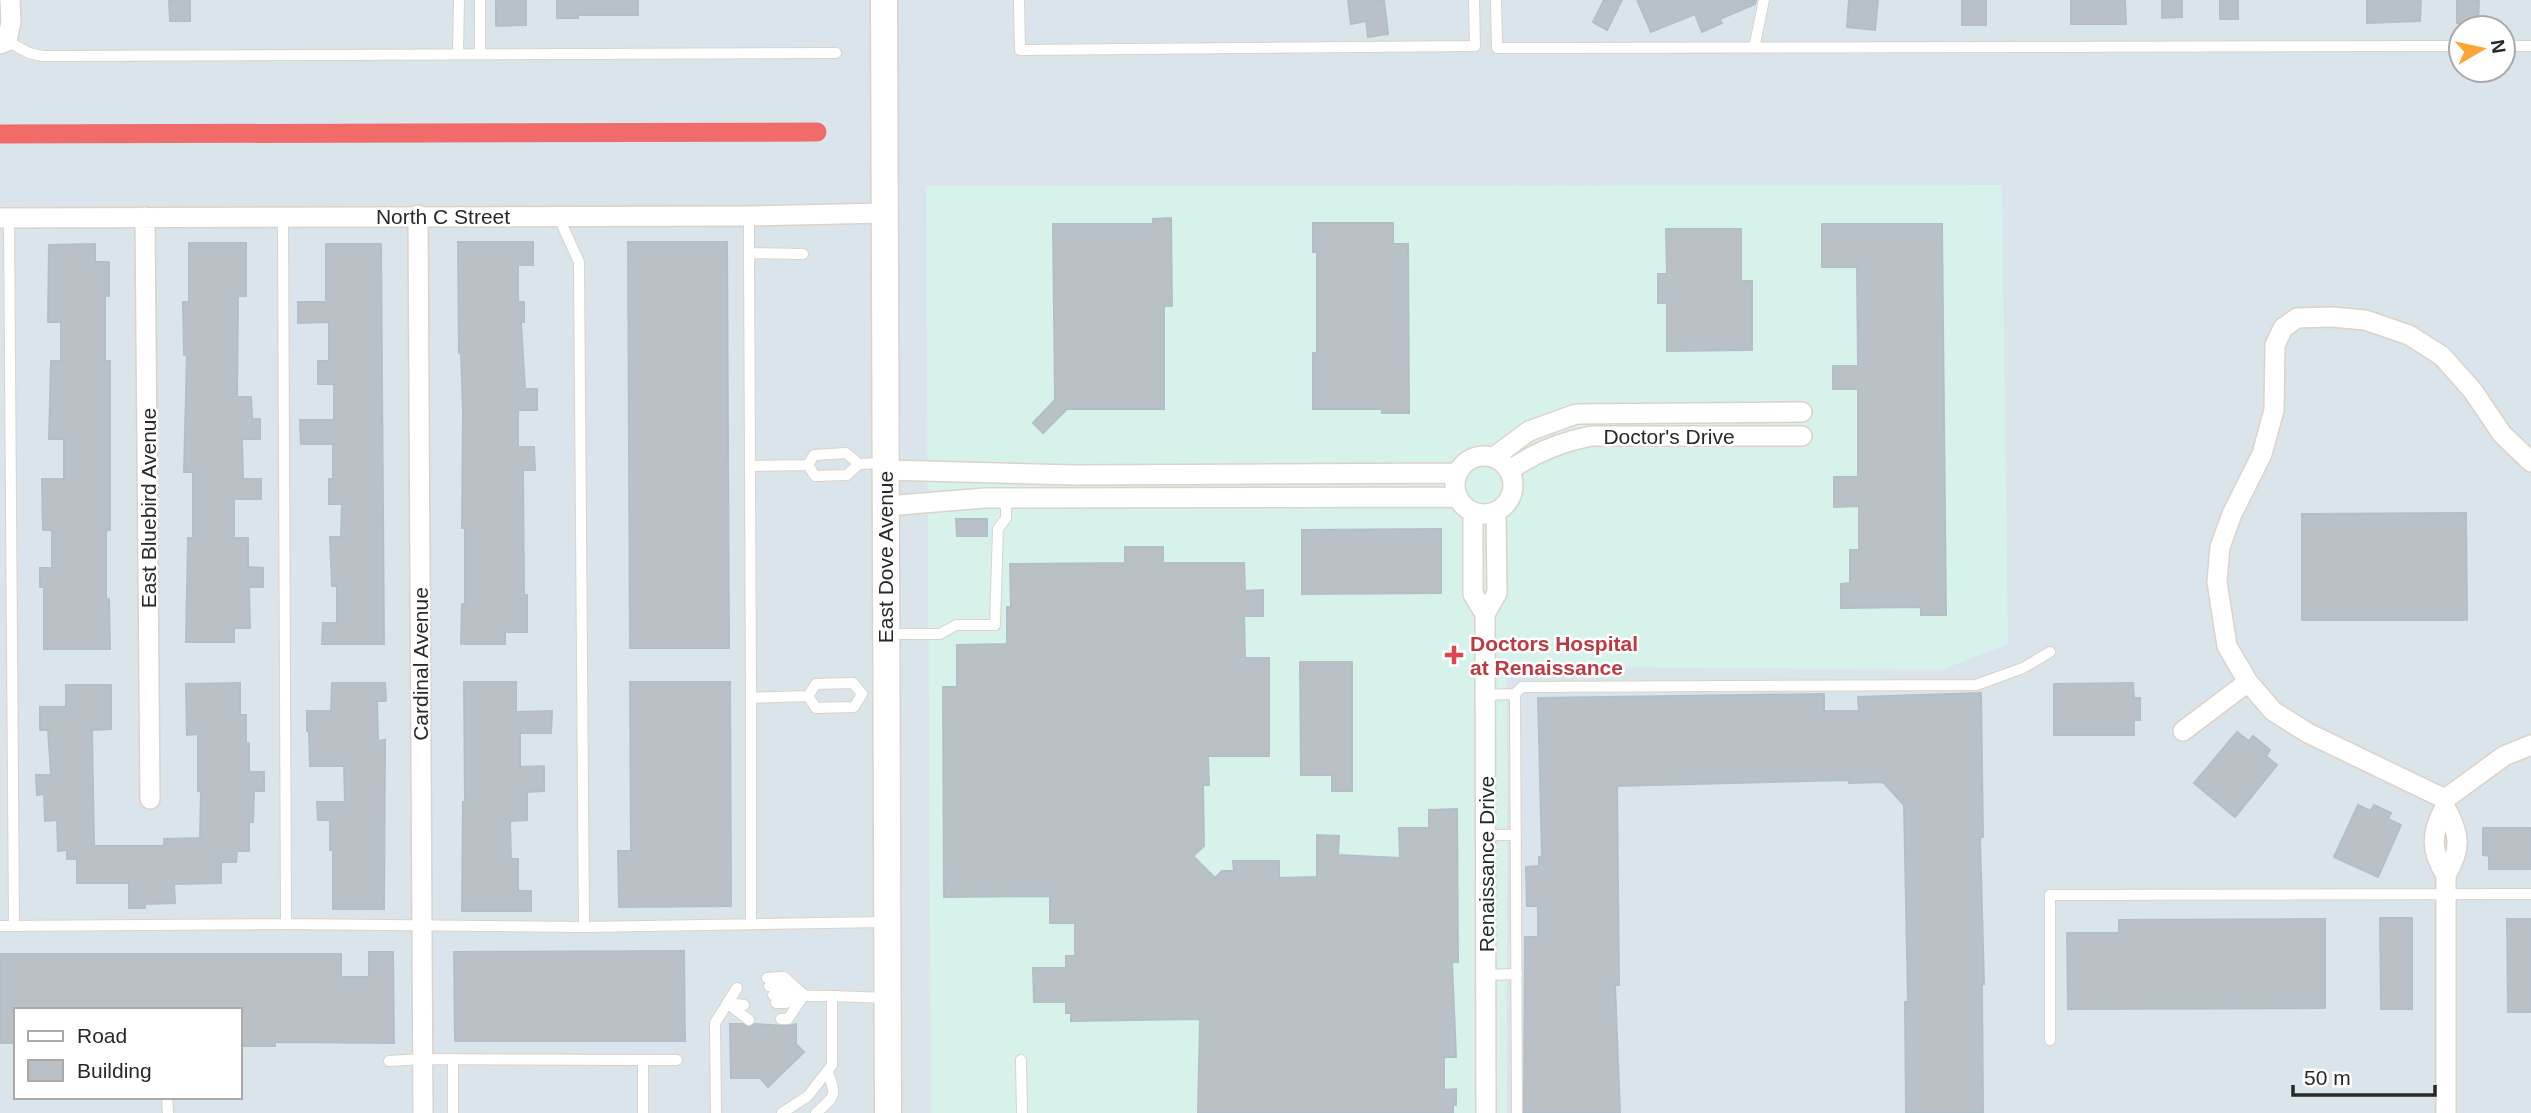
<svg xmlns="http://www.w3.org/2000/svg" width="2531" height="1113" font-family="Arial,sans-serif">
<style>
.medical{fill:#d6f2ea}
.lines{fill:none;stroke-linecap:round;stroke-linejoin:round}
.canal{stroke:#f06b6a;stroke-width:19}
.building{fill:#b9c1c6;stroke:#b3bfc6;stroke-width:2}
.lane-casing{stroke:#dbd2c8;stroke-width:12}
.street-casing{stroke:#dbd2c8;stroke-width:22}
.secondary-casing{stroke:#dbd2c8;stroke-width:29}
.lane{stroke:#fff;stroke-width:10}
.street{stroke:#fff;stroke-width:19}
.secondary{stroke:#fff;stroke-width:26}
.health-dot{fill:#e0444e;stroke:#fff;stroke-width:2.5}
.labels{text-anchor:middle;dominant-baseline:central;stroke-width:5;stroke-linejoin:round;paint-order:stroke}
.street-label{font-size:21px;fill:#282828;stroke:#fff}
.health-label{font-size:21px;font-weight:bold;fill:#be3a42;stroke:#fff;text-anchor:start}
</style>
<rect width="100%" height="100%" fill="#d9e5eb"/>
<path class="medical" d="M2002,185L2008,644L1941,670L1507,666V1113H931L926,186Z"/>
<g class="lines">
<path class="canal" d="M0,134L817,132"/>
</g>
<path class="building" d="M169,0H190V21H170Z
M496,0H526V25L496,26Z
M557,0H638V15H578V18H557Z
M1348,0H1384L1388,34L1368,37L1366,21L1351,24Z
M1604,0H1622L1607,30L1593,22Z
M1637,0H1756L1755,4L1720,19L1722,23L1702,32L1695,14L1651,32Z
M1849,0H1878L1875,30L1847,27Z
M1962,0H1986V25H1962Z
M2071,0H2125L2126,24H2071Z
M2162,0H2182V17L2162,18Z
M2220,0H2238V19H2220Z
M2367,0H2421L2420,21L2367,23Z
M2457,0H2479L2478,23H2457Z
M1171,218L1172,306H1164V409H1067L1043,433L1033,423L1055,400L1053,224H1153V219Z
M1313,223H1393V244H1408L1409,413H1382V409H1313V353H1317V252H1313Z
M1822,224H1942L1946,615H1921V607L1841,608V584L1850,583V550H1859V506L1834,507V477H1858V389H1833V366H1858L1857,267H1822Z
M1666,229H1741V281H1752V350L1667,351V303H1658V274H1667Z
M458,242H533V265H518V302H524V322H521L525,389H537V410H518V447H534L535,470H523L524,595H527V632H505V644H461L462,604H465V528H462L463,411L461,353H459Z
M628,242H727L729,648H630Z
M189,243H246V296H238L237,397H251L252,419H260V439H242L243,479H261V499H234V538H248V567L263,568V587H249L250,628H234V642H186L188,538H193V472H184L187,355H184L183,302H189Z
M95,244V262H109V296H105V361H110V530H106V599H109L110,649H44V587H40V568H52V530H43L42,479H64V439H49L51,361H61V322H48L49,245Z
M326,244H381L384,644H322L323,623H337V586H332L330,537H341L342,504H329V479H333V444H301L300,420H334V384H318V361H329V322L298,323V302H326Z
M2466,513L2467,620H2302V514Z
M956,519H987V536H957Z
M1441,529V593L1302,594V530Z
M1125,547H1163V563H1244L1245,591L1263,590V616H1244L1245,658H1269V756H1208L1209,785H1203L1204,846L1193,856L1215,878L1222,871H1234L1233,861H1279V878L1317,877V835L1339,836L1338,855L1400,858L1399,828H1429V810L1457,809L1458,962H1452L1456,1057H1444V1090L1456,1089V1105L1453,1104V1113H1198L1200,1019L1071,1021V1013H1066V1002H1034L1033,968H1066V956H1075V923H1050V896L944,897L943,687H957V645L1007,644V607H1011L1010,564L1125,563Z
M1300,662H1352V791H1332V775H1301Z
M464,682H516V712L552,711L551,733H520V767L544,766V791L527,792V820L510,821L511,859H518V891H531V911H462L463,802H465Z
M630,682H730L731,906L619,907L618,851H631Z
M240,683V715H246V743H249V772H264V791H254L253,822H249V851H237L236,862H221V883L174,884L175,903L145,904V908H129V883H77V859H67V850L58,851L57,820L45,821L44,794L37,795L36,775H51L48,730H40V707H66V685H111V729L92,730L94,846H164V839L200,838L201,791H198V734L187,735L186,684Z
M332,683H385L386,701H377L378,741L385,740L384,909H333V850H330V820H318L317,802H345L344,766H310L309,731H307V711H331Z
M2133,683L2134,698H2140V720H2134V735H2054V684Z
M1981,693L1983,837H1980L1984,984H1982L1983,1113H1906L1905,1002H1908L1904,805L1883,782L1849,783V780L1617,786L1619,985H1615L1620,1113H1524L1525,937H1538V906H1527L1526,867L1539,866V857H1542L1538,698L1824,694V711H1859L1858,697Z
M2237,732L2249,741L2253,736L2270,750L2266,756L2277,765L2235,817L2194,783Z
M2358,805L2371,811L2374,805L2391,813L2388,819L2401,825L2378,877L2334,857Z
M2483,828H2531V869H2489V856L2483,855Z
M2380,918H2412V1009H2381Z
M2325,919V1008L2068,1009L2067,933H2119V920Z
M2507,919H2531V1012H2508Z
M684,951L685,1041H455L454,952Z
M369,952H393L394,1043L275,1042V1046H240V1010H16V1043H0V954H341V977H369Z
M730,1024H743L749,1027L755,1024L788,1026L796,1024V1044L804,1052L768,1087L760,1078H731Z"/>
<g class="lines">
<defs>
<path id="lane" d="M1019,0L1020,50L1475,46L1474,0
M1496,0L1497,48L2461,46
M7,41L29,53L43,56L836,53
M2503,46H2531
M1754,48L1764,0
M458,54L459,0
M480,54V0
M558,216L579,262L584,927
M749,216V253
M283,217L286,924
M9,218L14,926
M803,254L749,253L750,466L808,465
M808,465L814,455L846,453L859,464L885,463
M808,465L815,476L847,475L859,464
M750,466L751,698L808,696
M886,634H940L956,625H995L998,529L1006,518V498
M1485,695L1515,694
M808,696L816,708L854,707L862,694
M808,696L816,684L853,683L862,694
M1486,835H1516
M751,924V698
M0,926L286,924L584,927L885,922
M1486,975L1517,974
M767,978L784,977L804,995
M769,986L783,985L794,991
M773,995L832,996
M727,1003L749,1020
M727,1003L744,1005
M776,1003H786L800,997
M781,1019H788L804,995
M2050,1040V895L2531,894
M453,1059V1113
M643,1060H677
M1021,1060L1022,1113
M389,1061L423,1059L643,1060V1113
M167,1097L168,1113
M716,1113L715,1023L737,988
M782,1113L808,1096L832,1065V996L887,998
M816,1113C835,1096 837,1097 828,1073
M1517,1113L1515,694L1522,687L1976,685L2023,668L2050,652"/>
<path id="street" d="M0,44L7,41L11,22L10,0
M418,215L423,1113
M145,217L150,799
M0,218L749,216L885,213
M1455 485a29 29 0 1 1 58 0a29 29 0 1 1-58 0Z
M1494,457L1529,431L1576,414L1802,412
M2531,462L2502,434L2473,391L2442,356L2409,335L2365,320L2332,317L2297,318L2283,328L2275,345L2274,410L2262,454L2232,514L2220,547L2217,582L2227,646L2248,682L2273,711L2308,733L2445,799L2504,756L2531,745
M886,470L1075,475L1457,473
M1510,470C1534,453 1561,442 1591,436H1802
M886,506L985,498L1457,497
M1473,512V594L1485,614L1497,593L1496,512
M1485,614L1486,1113
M2183,731L2248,682
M2445,807C2460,833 2462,849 2446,875C2430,850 2431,833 2445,807Z
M2446,875V1113"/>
<path id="secondary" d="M884,0L888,1113"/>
</defs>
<use href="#lane" class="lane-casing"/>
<use href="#street" class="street-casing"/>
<use href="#secondary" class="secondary-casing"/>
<use href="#lane" class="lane"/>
<use href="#street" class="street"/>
<use href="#secondary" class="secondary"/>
</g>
<path class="health-dot" d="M1450.5 644.5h7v7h7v7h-7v7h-7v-7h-7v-7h7z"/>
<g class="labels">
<g class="street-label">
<text x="443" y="216">North C Street</text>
<text x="1669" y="436">Doctor's Drive</text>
<text transform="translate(148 508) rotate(-90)">East Bluebird Avenue</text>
<text transform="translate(885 557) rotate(-90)">East Dove Avenue</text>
<text transform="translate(420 664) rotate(-90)">Cardinal Avenue</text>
<text transform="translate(1486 864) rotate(-90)">Renaissance Drive</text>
</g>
<g class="health-label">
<text x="1470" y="643">Doctors Hospital<tspan x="1470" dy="24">at Renaissance</tspan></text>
</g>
</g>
<rect x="14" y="1008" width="228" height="91" fill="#ffffff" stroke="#a9a9a9" stroke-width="2"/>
<rect x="28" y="1031" width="35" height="10" fill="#ffffff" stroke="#a9a9a9" stroke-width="2"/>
<text x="77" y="1043" font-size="21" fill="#282828">Road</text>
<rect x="28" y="1060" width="35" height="21" fill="#b9c1c6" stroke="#a9a9a9" stroke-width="2"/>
<text x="77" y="1078" font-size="21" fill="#282828">Building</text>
<g transform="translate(2482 49) rotate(81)"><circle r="33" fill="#ffffff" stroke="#a9a9a9" stroke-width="2"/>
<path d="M0-5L12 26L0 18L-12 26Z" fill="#fca535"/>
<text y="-10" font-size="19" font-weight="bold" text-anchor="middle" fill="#282828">N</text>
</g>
<path d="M2293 1085v10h142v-10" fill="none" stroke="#282828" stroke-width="3.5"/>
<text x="2304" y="1085" font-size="21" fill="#282828" stroke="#ffffff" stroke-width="5" paint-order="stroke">50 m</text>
</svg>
